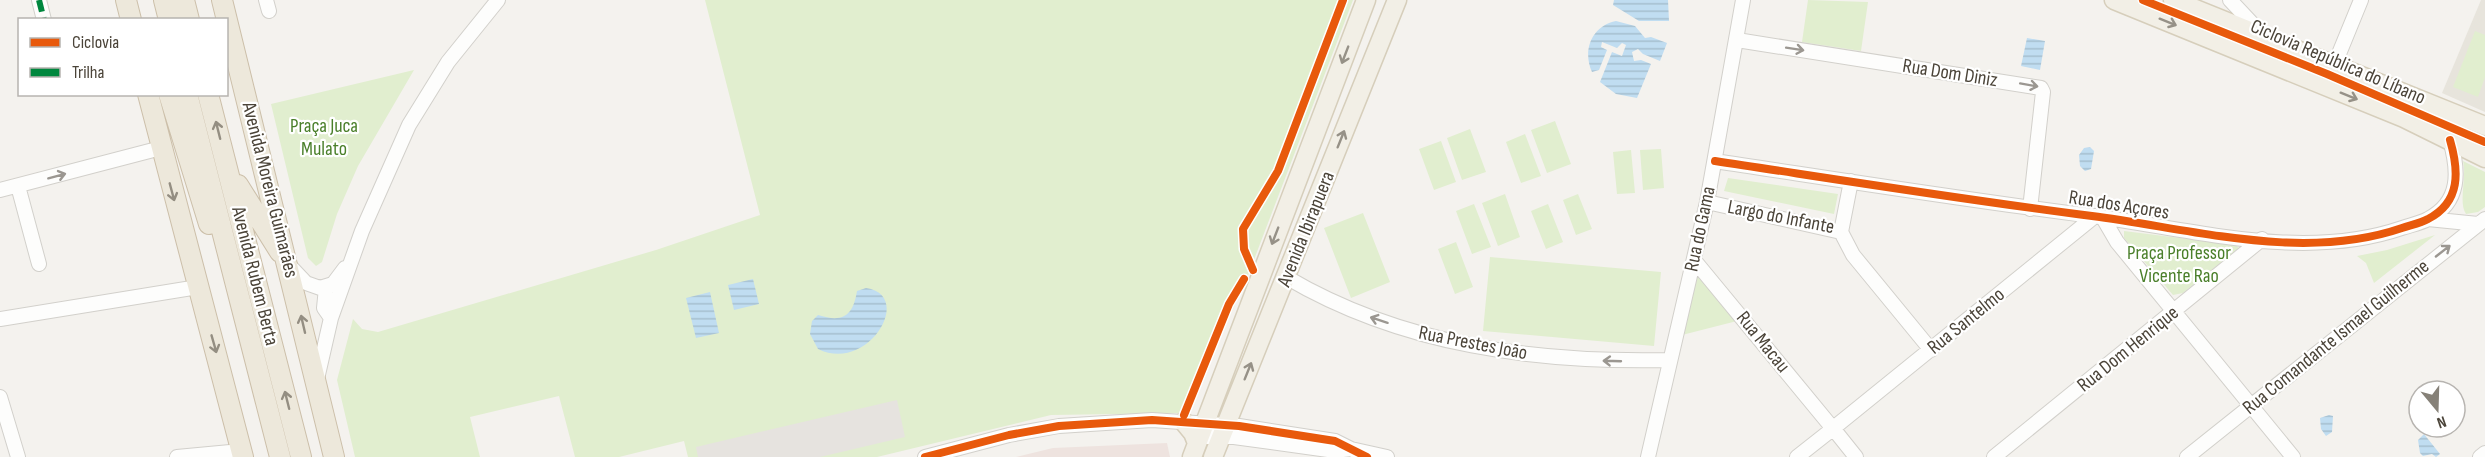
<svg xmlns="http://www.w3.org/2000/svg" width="2485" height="457" font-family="'Sofia Sans Condensed',sans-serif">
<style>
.residential{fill:#e7e4dc}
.medical{fill:#eee3df}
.park{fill:#e1eecf}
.parking{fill:#e6e3df}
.water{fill:url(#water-rules)}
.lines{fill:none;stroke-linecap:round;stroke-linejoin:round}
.minor-casing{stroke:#d2d0cb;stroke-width:16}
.major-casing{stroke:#d6cebb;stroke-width:21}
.highway-casing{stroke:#ccbfa9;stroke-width:22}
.minor{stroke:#fdfdfc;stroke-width:14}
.major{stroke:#f2efe6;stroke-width:18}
.highway{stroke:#ede8db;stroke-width:20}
.quiet{stroke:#00873e;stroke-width:6;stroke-dasharray:12 6;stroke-linecap:butt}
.cycleway-casing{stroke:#fff;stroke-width:11}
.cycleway{stroke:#e8590c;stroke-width:8}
.oneway{stroke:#969187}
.oneway2{stroke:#9b9791}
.oneway3{stroke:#948e82}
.labels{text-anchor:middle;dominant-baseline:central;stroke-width:4.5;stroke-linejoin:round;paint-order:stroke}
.street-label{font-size:20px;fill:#4b4439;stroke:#fff}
.park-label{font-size:20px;fill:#4a7f2a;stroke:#fff}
</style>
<defs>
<pattern id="water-rules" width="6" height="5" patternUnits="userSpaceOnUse" patternTransform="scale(1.5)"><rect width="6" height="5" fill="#c0ddf1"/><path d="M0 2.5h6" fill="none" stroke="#a6bfcf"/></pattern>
</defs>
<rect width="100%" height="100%" fill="#f4f2ee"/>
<path class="residential" d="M2481,0H2485V112L2442,93Z"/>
<path class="medical" d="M1167,443L1170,457H1016L1053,448Z"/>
<path class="park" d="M705,0H1353L1247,278L1186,413L1051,415L877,457H688L684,441L619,457H575L559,396L470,417L480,457H355L337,380L353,319L362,329L378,332L656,250L760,215Z
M1808,0L1868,2L1861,51L1802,42Z
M2475,31L2485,35V77L2478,97L2453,87Z
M414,70L358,166L337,214L322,262L316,266L308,258L271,104Z
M1555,121L1571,164L1547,173L1531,130Z
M1470,129L1486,172L1462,180L1447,138Z
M1525,134L1541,176L1521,183L1506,142Z
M1441,141L1456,182L1434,190L1419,149Z
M1661,149L1664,188L1643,190L1640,150Z
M1631,150L1635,193L1617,194L1613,152Z
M2463,161L2485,172V207L2478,212L2466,214C2458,202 2467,178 2463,161Z
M1728,178L1838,194L1834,214L1724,191Z
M1505,194L1520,237L1498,246L1482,203Z
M1578,194L1592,229L1576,235L1563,200Z
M1474,204L1491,247L1472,254L1456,211Z
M1548,204L1563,242L1546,249L1531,211Z
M1363,213L1390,282L1351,298L1324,228Z
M2124,231L2236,245L2239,248L2183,293L2173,295L2124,238Z
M2435,235L2374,283L2366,263L2357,256L2387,250Z
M1456,242L1473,287L1455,294L1438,249Z
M1490,257L1661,272L1654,346L1483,331Z
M1697,271L1737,321L1682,335Z"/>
<path class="parking" d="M897,400L905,437L820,457H698L696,447Z"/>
<path class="water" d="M1614,0H1668L1669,21H1639L1613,5Z
M1616,21L1635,26L1645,38L1651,37L1667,43L1660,61L1643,54L1638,49L1632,52L1634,61L1641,60L1651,64L1637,98L1616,94L1600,82L1612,52L1622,56L1626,45L1622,43L1617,48L1602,42L1601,47L1607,50L1599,70L1592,72C1582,50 1592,26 1616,21Z
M2027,38L2045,41L2040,70L2021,66Z
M2090,147L2094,151L2091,169L2085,171L2080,166L2079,155L2084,148Z
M753,279L759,304L734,310L728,285Z
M866,288C915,295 868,374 818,349L810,334L812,321L818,315C843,323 853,316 857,291Z
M710,292L719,333L696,338L686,298Z
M2329,415L2333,416L2332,432L2326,436L2321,429L2320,418Z
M2424,434L2440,454L2436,457L2432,454L2423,456L2420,453L2418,440Z"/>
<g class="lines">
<defs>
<path id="minor" d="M39,0L44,20
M266,0L269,11
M2230,0L2261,33
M1737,40L2041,88L2043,92L2030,209
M2334,66L2361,0
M1715,161C1841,180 1966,200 2092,216C2193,229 2303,262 2402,228C2411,225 2421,223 2428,219C2461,202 2459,171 2450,140
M18,186L39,264
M0,190L161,148
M1707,202L1841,232L1851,181
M2103,218L2117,242L2293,457
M2428,219L2478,224
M1841,232L1853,255L1931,350
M1694,260L1830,425
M289,265L306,283L320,288L333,284L345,268
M1286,277C1403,346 1537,363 1670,360
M326,288L324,308L331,318
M0,319L198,287
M317,379L331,318L362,231L409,125L448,62L498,0
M0,397L18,457
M1836,426L2095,216
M1836,432L1856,457
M1200,437H1234L1335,451L1351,449L1387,457
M177,457L241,451
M925,457L1009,435L1059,426L1152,420L1239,426L1335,441L1367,457
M1648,457L1707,202L1743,0
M1797,457L1830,431
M1994,457L2262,239
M2187,457L2485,219
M2480,457L2485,453"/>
<path id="major" d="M2114,0L2404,118L2485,158
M2173,0L2485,126
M1184,422L1193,433L1197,443
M1192,457L1366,0
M1213,457L1397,0"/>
<path id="highway" d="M126,0L131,20
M164,0L169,20
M184,0L189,20
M222,0L334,457
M148,94L243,457
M169,94L209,224
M187,94L280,457
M208,94L301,457
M238,185L280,252"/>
</defs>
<use href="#minor" class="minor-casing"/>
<use href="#major" class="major-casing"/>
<use href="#highway" class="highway-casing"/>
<use href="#minor" class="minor"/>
<use href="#major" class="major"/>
<use href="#highway" class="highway"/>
<path class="quiet" d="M39,0L44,20"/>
<defs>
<path id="cycleway" d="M2143,0L2327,74L2485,142
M1715,161C1841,180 1966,200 2092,216C2193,229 2303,262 2402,228C2411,225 2421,223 2428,219C2461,202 2459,171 2450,140
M1253,270L1244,249L1243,229L1278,171L1343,0
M1184,415L1229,304L1244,279
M925,457L1009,435L1059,426L1152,420L1239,426L1335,441L1367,457"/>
</defs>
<use href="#cycleway" class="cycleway-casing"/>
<use href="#cycleway" class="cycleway"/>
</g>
<defs><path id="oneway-shaft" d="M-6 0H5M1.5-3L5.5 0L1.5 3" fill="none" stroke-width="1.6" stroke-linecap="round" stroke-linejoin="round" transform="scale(1.5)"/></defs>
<g class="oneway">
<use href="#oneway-shaft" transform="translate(2168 22) rotate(22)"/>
<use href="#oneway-shaft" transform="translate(1345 55) rotate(111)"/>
<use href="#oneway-shaft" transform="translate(2349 96) rotate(22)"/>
<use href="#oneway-shaft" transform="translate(1341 139) rotate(-68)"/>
<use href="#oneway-shaft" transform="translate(1275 236) rotate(111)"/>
<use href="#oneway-shaft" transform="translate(1248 371) rotate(-68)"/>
</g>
<g class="oneway2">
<use href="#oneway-shaft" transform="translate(1795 49) rotate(9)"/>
<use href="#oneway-shaft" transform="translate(2029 85) rotate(10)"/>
<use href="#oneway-shaft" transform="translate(57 176) rotate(-15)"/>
<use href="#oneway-shaft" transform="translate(2443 251) rotate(-38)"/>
<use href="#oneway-shaft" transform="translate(1379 320) rotate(-162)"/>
<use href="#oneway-shaft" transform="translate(1612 361) rotate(-178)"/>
</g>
<g class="oneway3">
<use href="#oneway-shaft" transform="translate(218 130) rotate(-104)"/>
<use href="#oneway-shaft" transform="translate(172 192) rotate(75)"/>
<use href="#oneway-shaft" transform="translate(303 324) rotate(-103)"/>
<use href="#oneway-shaft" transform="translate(214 344) rotate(74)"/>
<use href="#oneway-shaft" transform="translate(287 400) rotate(-104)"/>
</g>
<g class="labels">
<g class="street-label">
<text transform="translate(2338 62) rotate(23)">Ciclovia República do Líbano</text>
<text transform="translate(1950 73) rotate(9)">Rua Dom Diniz</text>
<text transform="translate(270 190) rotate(76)">Avenida Moreira Guimarães</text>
<text transform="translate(2119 205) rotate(9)">Rua dos Açores</text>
<text transform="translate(1781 217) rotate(11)">Largo do Infante</text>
<text transform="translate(1306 229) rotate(-68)">Avenida Ibirapuera</text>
<text transform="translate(1700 229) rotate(-78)">Rua do Gama</text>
<text transform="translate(255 276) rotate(76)">Avenida Rubem Berta</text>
<text transform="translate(1966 321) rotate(-39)">Rua Santelmo</text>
<text transform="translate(2336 337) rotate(-39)">Rua Comandante Ismael Guilherme</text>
<text transform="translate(1763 342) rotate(51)">Rua Macau</text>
<text transform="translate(1473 343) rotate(11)">Rua Prestes João</text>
<text transform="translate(2128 349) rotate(-39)">Rua Dom Henrique</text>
</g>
<g class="park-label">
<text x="324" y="126">Praça Juca<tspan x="324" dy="23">Mulato</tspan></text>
<text x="2179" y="253">Praça Professor<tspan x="2179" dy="23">Vicente Rao</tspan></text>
</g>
</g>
<rect x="18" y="18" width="210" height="78" fill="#ffffff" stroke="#b7b4b0" stroke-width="1.5"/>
<rect x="30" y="38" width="30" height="9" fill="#e8590c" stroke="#b7b4b0" stroke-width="1.5"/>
<text x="72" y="48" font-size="18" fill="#4b4439">Ciclovia</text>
<rect x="30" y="68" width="30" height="9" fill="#00873e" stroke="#b7b4b0" stroke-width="1.5"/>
<text x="72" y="78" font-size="18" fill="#4b4439">Trilha</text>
<g transform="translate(2437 409) rotate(161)"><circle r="28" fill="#ffffff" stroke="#b7b4b0" stroke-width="1.5"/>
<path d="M0-4.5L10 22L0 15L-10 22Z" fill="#868178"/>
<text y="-9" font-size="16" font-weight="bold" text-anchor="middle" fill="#4b4439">N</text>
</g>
</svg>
